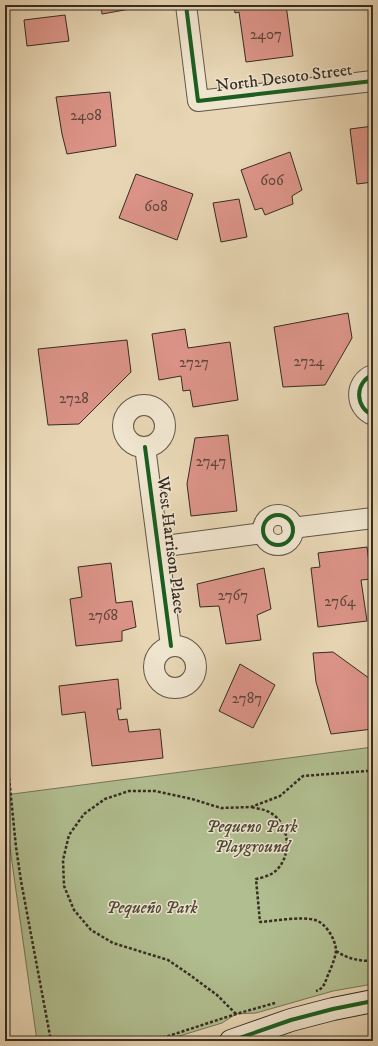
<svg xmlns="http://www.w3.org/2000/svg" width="378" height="1046" font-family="'IM FELL DW Pica',serif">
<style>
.green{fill:#b1be90;stroke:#73755a}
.building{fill:#dc9488;stroke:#352c23}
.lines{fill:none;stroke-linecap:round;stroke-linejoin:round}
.street-casing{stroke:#625647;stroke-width:22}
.secondary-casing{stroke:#352c23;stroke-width:24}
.path{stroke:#352c23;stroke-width:2.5;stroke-dasharray:3 2;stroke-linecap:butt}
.street{stroke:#efe4ce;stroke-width:20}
.secondary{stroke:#efe4ce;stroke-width:22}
.cycleway-casing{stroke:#efe4ce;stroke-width:6}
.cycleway{stroke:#1b5e20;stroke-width:4}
.labels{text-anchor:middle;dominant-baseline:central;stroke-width:3;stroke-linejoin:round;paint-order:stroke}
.number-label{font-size:15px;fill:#5f463c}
.street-label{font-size:17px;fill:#352c23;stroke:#efe4ce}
.park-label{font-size:17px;font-style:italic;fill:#4e4939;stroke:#efe4ce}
</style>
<rect width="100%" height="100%" fill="#e7d5b3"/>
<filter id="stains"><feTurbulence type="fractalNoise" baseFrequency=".005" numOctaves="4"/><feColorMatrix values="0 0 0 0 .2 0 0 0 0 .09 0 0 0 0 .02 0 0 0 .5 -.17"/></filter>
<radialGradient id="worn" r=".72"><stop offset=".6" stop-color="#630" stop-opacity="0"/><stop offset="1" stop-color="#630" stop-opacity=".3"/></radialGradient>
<path class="green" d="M373,747V984L333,991L256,1013L236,1014L222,1023L163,1041H37L5,812V795Z"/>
<path class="building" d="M101,5H129L130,9L102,14Z
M234,5H286L293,56L246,62L239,12L235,13Z
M65,15L69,41L27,46L24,20Z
M110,92L116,146L67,154L62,134L56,97Z
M373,126V182L357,184L350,129Z
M290,152L302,190L292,196L293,204L265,215L262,208L255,210L241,170Z
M136,174L193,194L177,240L119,218Z
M239,199L247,237L221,242L213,203Z
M348,313L352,338L325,385L283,387L274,327Z
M185,329L188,348L230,342L238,400L193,407L190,390L183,391L181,376L159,380L152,334Z
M127,340L131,372L79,424L48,425L38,349Z
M228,435L237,511L191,516L187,484L195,438Z
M367,547L371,579L361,580L367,621L318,627L311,568L320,567L318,553Z
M111,563L116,603L132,601L136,627L122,631V641L76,646L70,599L82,597L78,567Z
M264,568L271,609L257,615L261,640L226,644L219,606L200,607L197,584Z
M333,652L373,681V729L331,734L316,682L313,653Z
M240,664L275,685L253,728L219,711Z
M118,679L121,709H117L119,720L127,719L129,732L160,729L163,758L92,766L85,712L62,715L59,686Z"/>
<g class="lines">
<defs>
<path id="street" d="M186,5L198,101L373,81
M373,375C354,382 355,408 373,415
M123 426a21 21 0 1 1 42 0a21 21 0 1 1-42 0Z
M145,447L171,646
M263 530a15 15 0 1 1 30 0a15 15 0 1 1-30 0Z
M292,528L373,518
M158,547L263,533
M154 667a21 21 0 1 1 42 0a21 21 0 1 1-42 0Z"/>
<path id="secondary" d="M231,1041L291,1020L333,1009L373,1001"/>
</defs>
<use href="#street" class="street-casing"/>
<use href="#secondary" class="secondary-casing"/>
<path class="path" d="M5,738L16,847L21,881L51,1041
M252,807C257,809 264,809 269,812C291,823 293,859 273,873C268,876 261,878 256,879L260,922C275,921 301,916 315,920C326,923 336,940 336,951C335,959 331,968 328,975C325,982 324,989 316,991
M336,951C348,959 359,961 373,961
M236,1014L217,995L190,975L168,960L113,943L91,930L74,910L64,886L63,860L69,835L84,814L105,799L129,791H155L192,799L221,808L251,807L280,796L303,776L367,771L373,772
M153,1041L236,1014L275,1003"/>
<use href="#street" class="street"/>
<use href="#secondary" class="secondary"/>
<defs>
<path id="cycleway" d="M186,5L198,101L373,81
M373,375C354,382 355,408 373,415
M145,447L171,646
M263 530a15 15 0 1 1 30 0a15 15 0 1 1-30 0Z
M231,1041L291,1020L333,1009L373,1001"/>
</defs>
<use href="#cycleway" class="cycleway-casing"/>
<use href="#cycleway" class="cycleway"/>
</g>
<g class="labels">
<g class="number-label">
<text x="266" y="34">2407</text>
<text x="86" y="115">2408</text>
<text x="272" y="180">606</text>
<text x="156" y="206">608</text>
<text x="309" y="361">2724</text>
<text x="194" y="362">2727</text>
<text x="74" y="398">2728</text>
<text x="211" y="461">2747</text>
<text x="233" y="595">2767</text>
<text x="340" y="601">2764</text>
<text x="103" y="615">2768</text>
<text x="247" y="698">2787</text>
</g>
<g class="street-label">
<text transform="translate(284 78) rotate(-7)">North Desoto Street</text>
<text transform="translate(171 545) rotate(83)">West Harrison Place</text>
</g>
<g class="park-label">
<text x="252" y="827">Pequeno Park<tspan x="252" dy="20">Playground</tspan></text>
<text x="152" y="908">Pequeño Park</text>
</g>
</g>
<rect width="378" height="1046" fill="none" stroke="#e7d5b3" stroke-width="20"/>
<rect x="6" y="6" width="366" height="1034" fill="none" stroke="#352c23" stroke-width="2"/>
<rect x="10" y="10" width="358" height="1026" fill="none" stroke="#352c23"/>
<rect width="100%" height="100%" filter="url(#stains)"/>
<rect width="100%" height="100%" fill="url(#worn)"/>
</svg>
